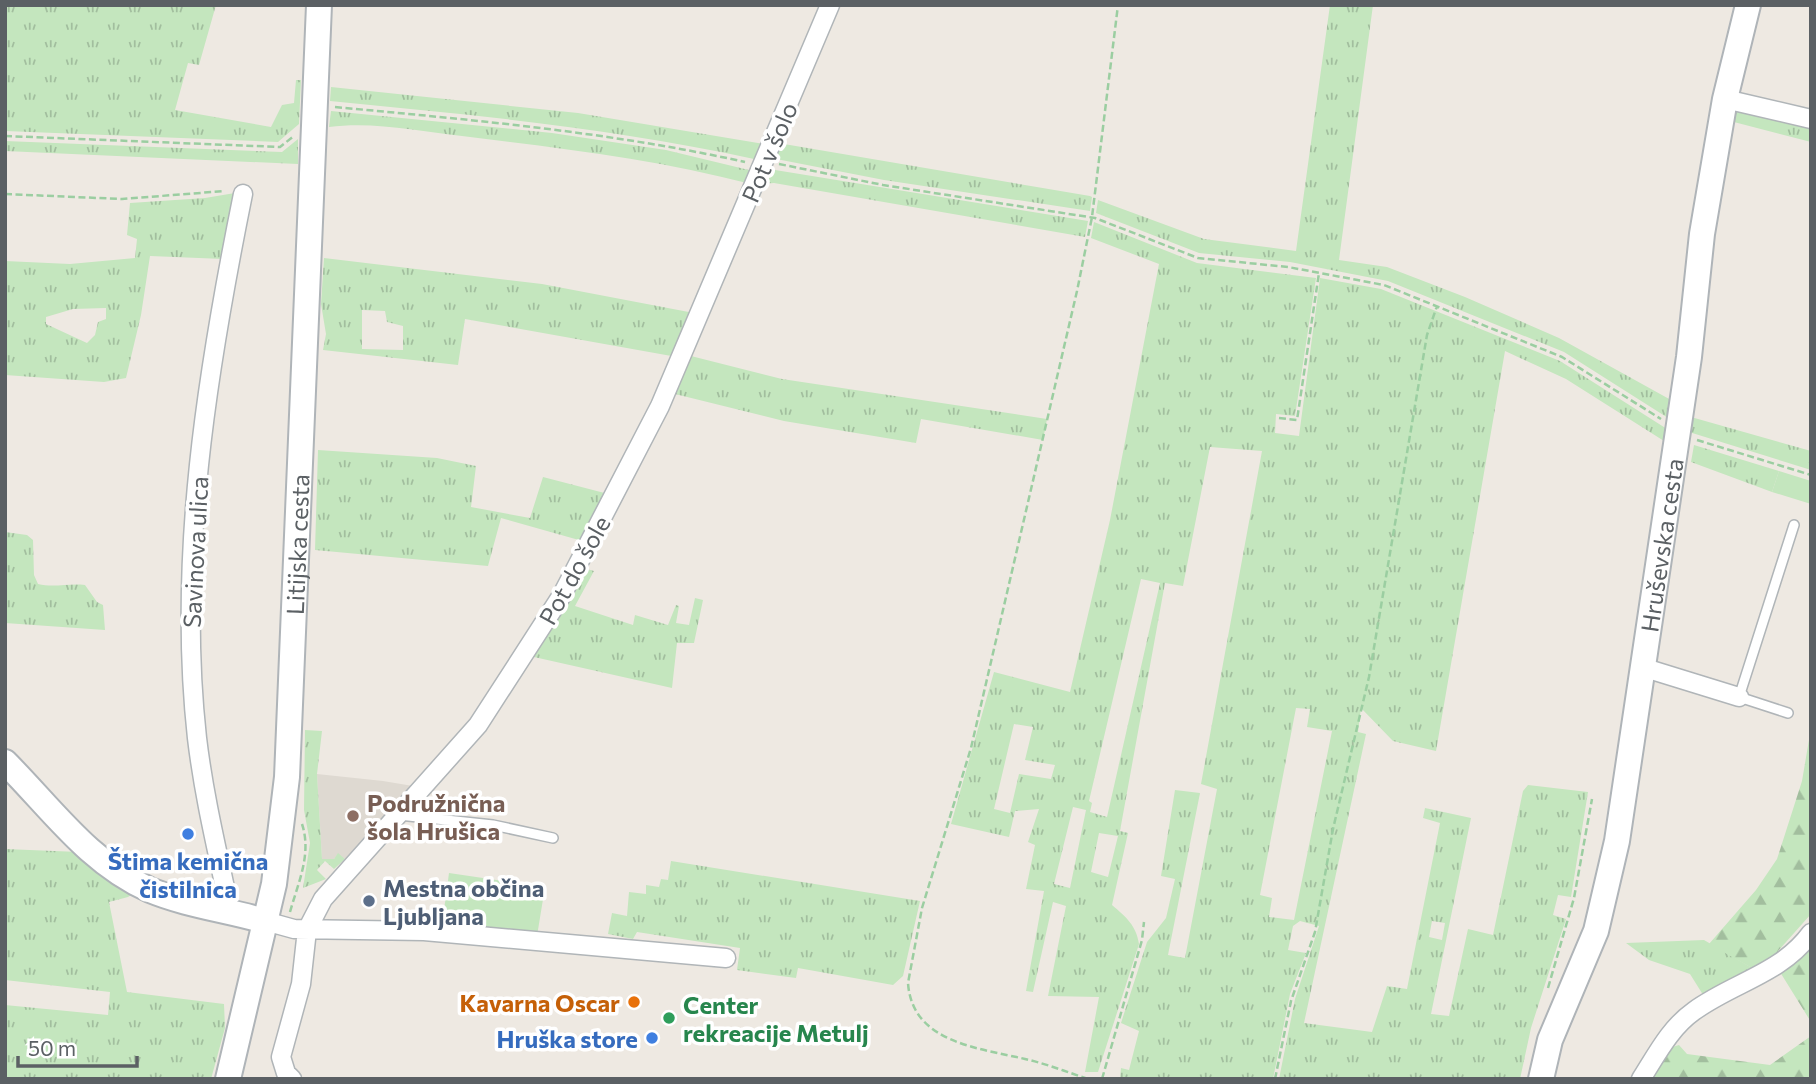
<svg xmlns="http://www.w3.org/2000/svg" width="1816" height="1084" font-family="Commissioner,sans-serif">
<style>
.education{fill:#ded9d1}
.grass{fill:url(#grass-tufts);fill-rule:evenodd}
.forest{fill:url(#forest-firs)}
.pitch{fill:#c4e6be}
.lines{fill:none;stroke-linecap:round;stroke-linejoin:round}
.lane-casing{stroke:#b0b5b8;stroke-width:12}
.street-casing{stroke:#b0b5b8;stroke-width:21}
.secondary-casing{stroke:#afb4b8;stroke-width:28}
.path{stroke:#9bcea1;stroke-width:2.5;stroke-dasharray:7 3.5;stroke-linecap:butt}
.lane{stroke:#fff;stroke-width:9}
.street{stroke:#fff;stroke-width:18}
.secondary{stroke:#fff;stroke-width:24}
.education-dot{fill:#8d6e63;stroke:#fff;stroke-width:2.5}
.shop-dot{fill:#3f7fe0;stroke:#fff;stroke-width:2.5}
.service-dot{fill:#5c6f8a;stroke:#fff;stroke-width:2.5}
.food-dot{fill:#e8710a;stroke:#fff;stroke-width:2.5}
.leisure-dot{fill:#2e9e5b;stroke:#fff;stroke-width:2.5}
.labels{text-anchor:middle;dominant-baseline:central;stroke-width:7;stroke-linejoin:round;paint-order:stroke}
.street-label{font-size:24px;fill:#5b6064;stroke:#fff}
.education-label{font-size:24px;font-weight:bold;fill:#785e54;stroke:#fff;text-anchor:start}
.shop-label{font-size:24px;font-weight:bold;fill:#366cbe;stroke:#fff}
.service-label{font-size:24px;font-weight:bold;fill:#4e5e75;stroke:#fff;text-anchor:start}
.food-label{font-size:24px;font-weight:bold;fill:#c56008;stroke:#fff;text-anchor:end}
.leisure-label{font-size:24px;font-weight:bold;fill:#27864d;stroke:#fff;text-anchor:start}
</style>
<defs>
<pattern id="grass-tufts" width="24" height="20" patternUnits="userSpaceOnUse" patternTransform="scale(1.75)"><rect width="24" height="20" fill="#c4e6be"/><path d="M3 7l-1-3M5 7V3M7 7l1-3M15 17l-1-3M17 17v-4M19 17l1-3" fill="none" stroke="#a2be9e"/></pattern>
<pattern id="forest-firs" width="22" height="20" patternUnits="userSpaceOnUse" patternTransform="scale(1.75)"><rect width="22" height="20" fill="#c4e6be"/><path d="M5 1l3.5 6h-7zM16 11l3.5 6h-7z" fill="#a2be9e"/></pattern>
</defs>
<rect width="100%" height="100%" fill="#eee9e2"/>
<path class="education" d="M317,774L383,781L413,786L345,859L338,854L334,859H322Z"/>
<path class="grass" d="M5,5H216L199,65L188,63L175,110L271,127L282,105L294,103L296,80H301L299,124L278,142L5,131Z
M1330,5H1373L1339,260L1387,267L1465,297L1559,338L1671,400L1668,418L1564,352L1388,281L1290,262L1199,253L1096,213L1098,200L1204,239L1296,251Z
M331,87L578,113L764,144L758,159H754C614,128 473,115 330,101Z
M1743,108L1811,122V142L1730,121L1732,111Z
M331,111L552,133L666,150L753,171L751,184C656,159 559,148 462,136C419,131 372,121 329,127Z
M298,139V164L5,151V141L282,152Z
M778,143L1090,196L1092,197L1090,211L884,180L771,158Z
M769,169L1088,221L1085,237L774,183L761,184Z
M235,193L223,259L150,256L141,315L126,378L104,382L5,375V261L70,264L135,258L137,239L127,235L130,203L205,198ZM106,308V319L98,322L95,335L87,343L46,324V317L73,309Z
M1094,222L1197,263L1316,278L1295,416L1276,414L1275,433L1299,436L1320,278L1381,289L1560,361L1667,429L1664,441L1566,379L1505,351L1436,751L1393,741L1361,708L1358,732L1366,734L1304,1023L1372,1032L1387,986L1407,989L1440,823L1423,818L1425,808L1471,818L1431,1014L1449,1016L1468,929L1493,935L1523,791L1528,785L1588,792L1571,897L1558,895L1553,915L1566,919L1531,1028L1520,1079H1279L1295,999L1319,926L1300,921L1293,926L1288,950L1306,953L1290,994L1273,1079H1120L1121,1068L1129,1070L1139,1031L1121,1023L1147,942L1166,918L1175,879L1161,876L1175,790L1200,793L1168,955L1185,958L1217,789L1201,784L1262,451L1210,447L1183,586L1165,583L1120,831L1128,833L1112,905C1126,917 1136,925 1139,944L1098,1072H1085L1099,997L1048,996L1066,906L1053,902L1033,992L1026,991L1044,891L1026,889L1035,845L1028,842L1039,809L1015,811L1009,837L951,824L994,672L1070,692L1110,520L1159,264L1091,238ZM1141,579L1160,583L1107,817L1090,812L1092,803L1089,801ZM1296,708L1310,709L1307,727L1332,731L1294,920L1269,917L1272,898L1260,895ZM1014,724L1033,727L1025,760L1055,765L1051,779L1019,774L1010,813L994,809ZM1073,807L1086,810L1070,888L1054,884ZM1099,833L1118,836L1108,877L1091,872ZM1432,921L1445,923L1442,940L1429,937Z
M324,258L542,284L694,313L677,357L465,319L458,365L323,350L326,334L321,304ZM362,310L385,311L387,322L403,326V350L362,349Z
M687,355L782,379L1047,419L1043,440L921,419L916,443L784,421L671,393Z
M1691,417L1811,451V470L1689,432Z
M1694,445L1779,471L1772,492L1691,462Z
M318,450L437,458L476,466L471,507L530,518L543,477L616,496L593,544L501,518L488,566L315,550Z
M5,532L27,535L33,540L34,575L38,584C54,588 68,583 85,585L97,602L103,605L105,630L5,623Z
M587,569L594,571L575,606L633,625L635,615L668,625L676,605L679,606L676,623L689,625L695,598L703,600L694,643H677L672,688L534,657Z
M305,730L322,731L317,774L322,859H334L338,853L345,859L334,869L325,861L317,870L326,879L303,888L310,843L304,810Z
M5,849L79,852L135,892L128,897L109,902L127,992L224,1004L225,1028L211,1079H5V1005L108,1015L110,992L5,980Z
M671,861L920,901L903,976L893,985L798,968L796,978L737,970L740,948L637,932L633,939L608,934L612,913L627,916L629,892L646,894V885L659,887L661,879L668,880Z
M1704,940L1759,972L1705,998L1690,974L1649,960L1626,943Z"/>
<path class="forest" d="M1811,728V914L1778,951L1781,959L1759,972L1709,944L1756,890L1777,859L1802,781Z
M1811,946V1022L1780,972Z
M1811,1036V1079H1647L1666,1049L1679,1045L1687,1054L1770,1065Z"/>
<path class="pitch" d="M1779,471L1811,481V504L1772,492Z
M449,873L545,887L537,936L442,925Z"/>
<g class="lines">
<defs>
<path id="lane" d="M1788,713L1739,697L1794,525
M399,815L493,825L553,838"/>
<path id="street" d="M1725,99L1811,119
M1645,668L1739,697
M230,911C218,854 204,797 197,738C177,557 207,372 243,194
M265,921L294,929L424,931L726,958
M292,1079L286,1073L281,1057L301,984L307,930L323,899L478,725L562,595L660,406L830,5
M1641,1079C1657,1054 1670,1028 1694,1011C1734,982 1781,974 1811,933"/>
<g id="secondary">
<path d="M5,762C51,808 89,863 150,890C186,905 227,910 265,921"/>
<path id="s1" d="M228,1079L274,884L287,777L319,5"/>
<path id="s2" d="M1541,1079L1550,1040L1596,931L1617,841L1689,357L1702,234L1725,99L1748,5"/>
</g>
</defs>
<use href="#lane" class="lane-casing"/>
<use href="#street" class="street-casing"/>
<use href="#secondary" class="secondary-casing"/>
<path class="path" d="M335,107C473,120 610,132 745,162
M5,136L280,147L294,136
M779,164L883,185L1095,218L1198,258L1288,267L1384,285L1562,357L1661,419
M5,194L122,199L225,191
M1279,418L1297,420L1319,273
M1697,440L1811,475
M290,912C298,883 312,854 302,824
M1548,988L1574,898L1592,799
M1088,1079C1067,1072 1047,1064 1025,1059C979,1048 912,1043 908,983L922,908L971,748L1077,291L1092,217L1118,5
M1102,1079L1142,940L1144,922
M1275,1079L1291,1001L1315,932L1333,829L1369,677L1427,335L1437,306"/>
<use href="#lane" class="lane"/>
<use href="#street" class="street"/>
<use href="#secondary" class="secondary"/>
</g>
<circle class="education-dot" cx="353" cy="816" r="7"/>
<g class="shop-dot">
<circle cx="188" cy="834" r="7"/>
<circle cx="652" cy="1038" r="7"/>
</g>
<circle class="service-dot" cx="369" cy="901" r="7"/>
<circle class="food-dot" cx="634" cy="1002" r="7"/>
<circle class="leisure-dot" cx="669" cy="1018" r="7"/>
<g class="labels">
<g class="street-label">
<text transform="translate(769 152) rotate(-67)">Pot v šolo</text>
<text stroke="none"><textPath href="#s1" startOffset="541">Litijska cesta</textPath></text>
<text stroke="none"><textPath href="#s2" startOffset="550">Hruševska cesta</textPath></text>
<text transform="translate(195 552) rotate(-87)">Savinova ulica</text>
<text transform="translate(574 570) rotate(-61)">Pot do šole</text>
</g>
<g class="education-label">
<text x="367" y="802">Podružnična<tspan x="367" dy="28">šola Hrušica</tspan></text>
</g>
<g class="shop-label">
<text x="188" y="860">Štima kemična<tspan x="188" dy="28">čistilnica</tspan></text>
<text x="638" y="1038" text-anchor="end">Hruška store</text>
</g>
<g class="service-label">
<text x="383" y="887">Mestna občina<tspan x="383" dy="28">Ljubljana</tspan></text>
</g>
<g class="food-label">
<text x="620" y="1002">Kavarna Oscar</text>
</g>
<g class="leisure-label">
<text x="683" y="1004">Center<tspan x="683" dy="28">rekreacije Metulj</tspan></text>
</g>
</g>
<rect width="1816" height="1084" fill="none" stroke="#5b6064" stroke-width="14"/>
<path d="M18 1056v10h119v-10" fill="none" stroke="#5b6064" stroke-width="3.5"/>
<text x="28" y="1056" font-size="21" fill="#5b6064" stroke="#ffffff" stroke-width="5" paint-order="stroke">50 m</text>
</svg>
